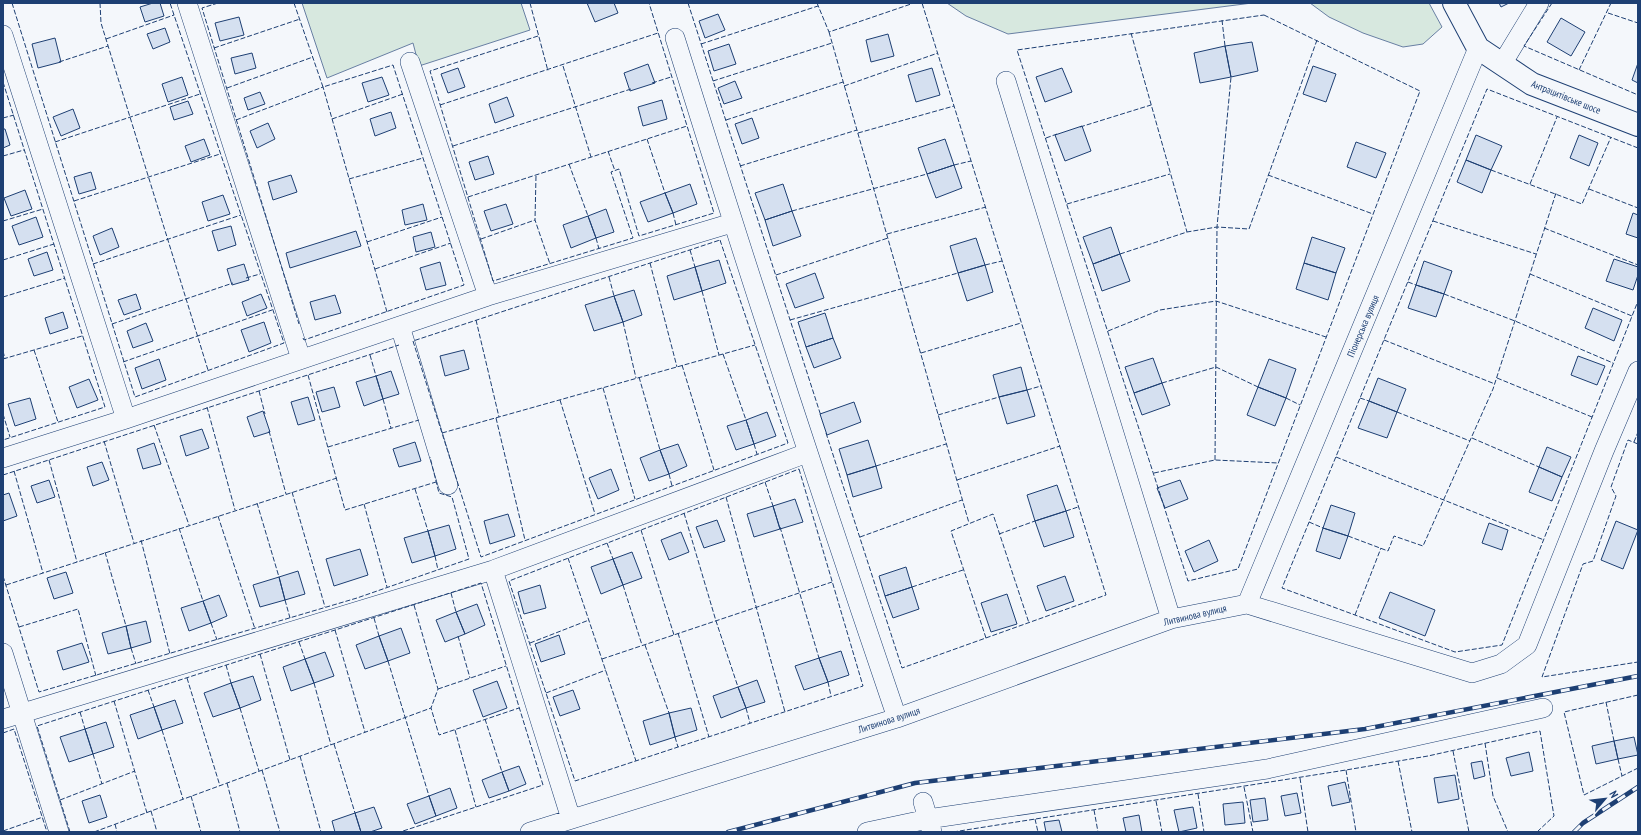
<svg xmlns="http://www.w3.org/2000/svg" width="1641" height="835" font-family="'PT Sans Narrow',sans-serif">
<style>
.green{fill:#d7e8df;stroke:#687fa3}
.building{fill:#d5e0f0;stroke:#1d3f73}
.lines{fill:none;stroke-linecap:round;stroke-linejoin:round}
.minor-casing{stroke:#1d3f73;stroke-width:20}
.major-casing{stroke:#1d3f73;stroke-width:24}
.minor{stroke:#f4f7fb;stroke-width:19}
.major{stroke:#f4f7fb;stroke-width:22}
.rail-casing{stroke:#1d3f73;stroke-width:4.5}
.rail{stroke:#f4f7fb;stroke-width:3;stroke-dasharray:9;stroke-linecap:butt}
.fence{stroke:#1d3f73;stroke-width:1;stroke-dasharray:5 2;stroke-linecap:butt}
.labels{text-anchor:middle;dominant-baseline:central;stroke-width:3;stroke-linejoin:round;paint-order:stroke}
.street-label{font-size:10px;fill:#1d3f73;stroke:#f4f7fb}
</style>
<rect width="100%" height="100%" fill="#f4f7fb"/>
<path class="green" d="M302,3H521L530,30L419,66L413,43L327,78Z
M947,3H1252L1008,34L966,16Z
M1310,3H1429L1442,27L1423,44L1403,47L1363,33L1329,17Z"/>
<path class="building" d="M153,3H160L164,16L145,22L140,7Z
M587,3H614L618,13L595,22Z
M1499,3H1509L1501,7Z
M718,14L725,30L705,38L699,21Z
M239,17L244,35L220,41L215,23Z
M1561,18L1585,32L1571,56L1547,42Z
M165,28L170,42L153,49L147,34Z
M888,34L894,56L871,62L866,40Z
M55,38L61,62L38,68L32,44Z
M1252,42L1258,71L1231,77L1225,46Z
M729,44L736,64L714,71L708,51Z
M1225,46L1231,77L1200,83L1194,53Z
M252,53L256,68L235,74L231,58Z
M1638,63V83L1632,80Z
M648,64L655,83L630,91L624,73Z
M1313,66L1336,74L1326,102L1303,94Z
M458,68L465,87L448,93L441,74Z
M932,68L940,95L916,102L908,75Z
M1062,68L1072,92L1045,102L1036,77Z
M182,77L188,95L168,102L162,84Z
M382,77L389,95L368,102L362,83Z
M735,81L742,98L724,104L718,88Z
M260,92L265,104L248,110L244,98Z
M507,97L514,116L495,123L489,104Z
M662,100L667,119L643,126L638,107Z
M188,101L193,114L174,120L170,107Z
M73,109L80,128L61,136L53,117Z
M391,112L396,128L375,136L370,119Z
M752,118L759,138L742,144L735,124Z
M268,123L275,139L257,148L250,131Z
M1082,126L1091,151L1065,161L1055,135Z
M3,129H5L10,145L3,148Z
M1476,135L1502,146L1491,170L1466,160Z
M1579,135L1598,143L1589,166L1570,158Z
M204,139L210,155L191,162L185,146Z
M945,139L954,165L927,174L918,148Z
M1356,142L1386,153L1376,178L1347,167Z
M488,156L494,174L475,180L469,162Z
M1466,160L1491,170L1482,193L1457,182Z
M954,165L962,188L936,198L927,174Z
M91,172L96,189L79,194L74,177Z
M291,175L297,192L273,200L268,182Z
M690,184L697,204L673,213L665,193Z
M783,184L792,211L765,220L755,193Z
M25,190L32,209L11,216L4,198Z
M665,193L673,213L648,222L640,202Z
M223,195L230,214L208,221L202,202Z
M423,204L427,220L405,225L402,210Z
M506,204L513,224L491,231L484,211Z
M606,209L614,232L596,238L588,216Z
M792,211L801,236L773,246L765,220Z
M1633,213L1638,215V238L1626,234Z
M588,216L596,238L571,248L563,225Z
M36,217L43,237L19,245L12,226Z
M231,226L236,245L218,251L212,231Z
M1111,227L1120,254L1093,264L1083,237Z
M112,228L119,247L100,255L93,236Z
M356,231L361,246L290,268L286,253Z
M431,232L435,247L416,252L413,237Z
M1312,237L1345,248L1336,273L1304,263Z
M976,238L985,265L958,273L950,246Z
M47,252L53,270L34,276L28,259Z
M1120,254L1130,281L1102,291L1093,264Z
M1614,259L1638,267V275L1633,290L1606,281Z
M719,260L726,283L702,291L695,267Z
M1424,261L1452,271L1444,294L1416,285Z
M440,262L446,285L426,290L420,268Z
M1304,263L1336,273L1328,300L1296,289Z
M244,264L249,280L232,285L227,269Z
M985,265L993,292L967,301L958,273Z
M695,267L702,291L674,300L667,276Z
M815,273L824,298L795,308L786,284Z
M1416,285L1444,294L1436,317L1408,308Z
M634,290L642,315L623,322L614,296Z
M136,294L141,309L124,315L118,300Z
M261,294L267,308L247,316L242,302Z
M335,295L341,313L315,320L310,302Z
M614,296L623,322L594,331L585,305Z
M1593,308L1622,320L1614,341L1585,328Z
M63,312L68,328L50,334L45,318Z
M825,313L833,338L806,347L798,322Z
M264,322L271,343L249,352L241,330Z
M146,323L153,341L133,348L127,331Z
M833,338L841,358L814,368L806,347Z
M464,350L469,369L445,376L440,356Z
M1578,356L1605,366L1597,385L1571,375Z
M1153,358L1162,383L1134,393L1125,367Z
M159,359L166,380L142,389L135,368Z
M1269,359L1296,369L1286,398L1258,387Z
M1021,367L1027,390L999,397L993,375Z
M391,371L399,394L383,399L376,376Z
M376,376L383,399L364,406L356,382Z
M1378,378L1406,389L1397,412L1369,401Z
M89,379L98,400L77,408L69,387Z
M1162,383L1170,405L1142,415L1134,393Z
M334,387L340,407L322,412L316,392Z
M1258,387L1286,398L1275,426L1247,415Z
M1027,390L1035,416L1007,424L999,397Z
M308,397L315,420L298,425L291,402Z
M30,398L36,419L15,426L8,404Z
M1369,401L1397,412L1387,438L1358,428Z
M854,402L861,422L827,435L820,414Z
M263,411L270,432L254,437L247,417Z
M767,412L776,436L754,444L746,420Z
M746,420L754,444L736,450L727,426Z
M202,429L209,448L186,456L180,436Z
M868,440L876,466L847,475L839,449Z
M415,442L421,461L399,467L393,449Z
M154,443L161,464L143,469L137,449Z
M678,444L687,466L669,474L660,450Z
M1547,447L1571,457L1562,477L1539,467Z
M660,450L669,474L649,481L640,458Z
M102,462L109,480L93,486L87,467Z
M876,466L882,488L853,497L847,475Z
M1539,467L1562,477L1552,501L1529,492Z
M611,469L619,490L598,499L589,478Z
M49,480L55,497L37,503L31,486Z
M1180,480L1188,499L1165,508L1157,488Z
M1057,485L1066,511L1035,521L1027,495Z
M9,493L17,516L3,521V495Z
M795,499L803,522L780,529L773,506Z
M1331,505L1355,513L1348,536L1323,528Z
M773,506L780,529L754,537L747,514Z
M1066,511L1074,537L1044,547L1035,521Z
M508,514L515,536L490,544L484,521Z
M717,520L725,541L704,548L696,527Z
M1616,521L1638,530L1623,569L1601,560Z
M1489,523L1508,530L1502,550L1482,543Z
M449,525L456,549L435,556L428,531Z
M1323,528L1348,536L1340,559L1316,551Z
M428,531L435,556L412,563L404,538Z
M681,532L689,552L669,560L661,540Z
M1209,540L1218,561L1194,572L1185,551Z
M360,549L368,575L334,586L326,559Z
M632,552L642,578L623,585L613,559Z
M613,559L623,585L601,594L591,567Z
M906,567L912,587L885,596L879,576Z
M298,571L305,594L285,600L279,577Z
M66,572L73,593L54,599L47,578Z
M1065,576L1074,601L1046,611L1037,586Z
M279,577L285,600L260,607L253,585Z
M540,585L546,608L524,614L518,592Z
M912,587L919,609L893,618L885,596Z
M1390,592L1435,610L1425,636L1379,618Z
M1007,594L1017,624L991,632L981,603Z
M219,595L227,616L211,623L203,601Z
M203,601L211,623L189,631L181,608Z
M477,604L485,625L465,634L456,612Z
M456,612L465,634L445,642L436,620Z
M146,621L151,642L131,648L126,626Z
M126,626L131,648L108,654L102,633Z
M401,628L410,653L388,661L379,636Z
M559,635L565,654L541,662L535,644Z
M379,636L388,661L365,669L356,645Z
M82,643L89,662L63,670L57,651Z
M841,651L849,675L828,682L819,658Z
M325,652L334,676L314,683L305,659Z
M819,658L828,682L804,690L795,666Z
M305,659L314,683L291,691L283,667Z
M253,676L261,700L240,708L231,683Z
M757,680L765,702L746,708L738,687Z
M497,681L507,708L483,717L473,690Z
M231,683L240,708L213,717L204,693Z
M738,687L746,708L721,718L713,696Z
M573,690L580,709L560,716L553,697Z
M175,700L183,723L162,730L154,707Z
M154,707L162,730L138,739L130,715Z
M691,708L697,730L675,737L669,713Z
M669,713L675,737L650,745L643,721Z
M106,722L114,747L93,754L85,729Z
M85,729L93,754L69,762L60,737Z
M1634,737L1638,755L1618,759L1614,741Z
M1614,741L1618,759L1596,764L1592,746Z
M1529,752L1533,771L1511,776L1506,758Z
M1482,761L1485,776L1474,779L1471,763Z
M519,766L526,784L509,791L502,772Z
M502,772L509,791L489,798L482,780Z
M1455,775L1459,799L1438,803L1434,778Z
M1345,782L1350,802L1332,806L1328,786Z
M450,788L457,808L436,816L429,796Z
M1297,793L1301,813L1285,816L1281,796Z
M100,795L107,817L89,823L82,801Z
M429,796L436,816L415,824L407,804Z
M1265,798L1268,820L1253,822L1250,800Z
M1243,802L1245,823L1225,825L1223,804Z
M374,807L382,828L370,832H361L355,813Z
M1193,807L1197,828L1179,832L1174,810Z
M355,813L361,832H335L332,821Z
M1139,815L1142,832H1126L1123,818Z
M1059,820L1062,832H1046L1044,822Z"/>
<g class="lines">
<defs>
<path id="minor" d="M187,3L301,359
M3,35L126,419
M675,38C746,266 820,492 897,718
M410,62L488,296
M1502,64L1539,3
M1006,81L1171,619
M400,326L448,485
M3,458L126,419L488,296L732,223
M493,570L571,819
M1247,604L1478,48
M3,653L59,832
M3,719L493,570L807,453
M923,802L932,832
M530,832L897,718L1171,619L1247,604L1472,673L1501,664L1527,645L1604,451L1638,371
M867,832L928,819L1267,769L1543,708"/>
<path id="major" d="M1454,3L1478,48L1532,84L1638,125"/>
</defs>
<use href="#minor" class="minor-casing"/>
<use href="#major" class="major-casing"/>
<use href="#minor" class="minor"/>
<use href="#major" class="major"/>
<defs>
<path id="rail" d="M728,832L915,783L1365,729L1638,676
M1574,832L1583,823L1638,787"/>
</defs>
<use href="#rail" class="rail-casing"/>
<use href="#rail" class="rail"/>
<path class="fence" d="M12,3L135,397L284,343L170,3
M100,3L101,23L208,370
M218,3L202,8L299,324
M294,3L323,87L393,65L464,285L304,340L303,338
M530,3L548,71
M688,3L821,416
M817,3L829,32L914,3
M1552,3L1524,46L1638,95
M1608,13L1638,23
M1264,15L1420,91L1238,569L1188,581L1017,50Z
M1222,20L1225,46
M829,32L969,523
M1131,33L1187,232
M538,36L430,71L493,281L633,238L611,172L619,169L639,236L714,213L649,3
M106,39L174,15
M701,44L818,6
M214,48L300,19
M59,62L108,46
M563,66L591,157
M1579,70L1611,3
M713,81L832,43
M3,82L105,407L3,440
M652,83L671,77
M844,86L938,53
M227,88L313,57
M440,105L658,33
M3,118L14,115
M332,119L403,94
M236,120L323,87L387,312
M726,120L843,82
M1080,127L1151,105
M858,133L954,106
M1046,138L1057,134
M647,139L665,193
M55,142L200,94
M453,146L631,89
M1638,148L1487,89L1282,588L1455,652L1502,645L1638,301
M608,151L615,171
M3,156L24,150
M569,164L588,216
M954,165L971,161
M740,166L857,130
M1491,170L1582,204L1611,137
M1268,175L1373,214
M536,176L535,220L550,264
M349,179L423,158
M1530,184L1557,117
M1589,189L1638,208
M468,197L687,126
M74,201L220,154
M1067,204L1170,174
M792,211L927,174
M673,213L676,225
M3,221L43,209
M1433,221L1536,254
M1544,228L1638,265
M887,234L986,207
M596,238L599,249
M481,239L535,220
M720,240L788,443L481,557L413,341Z
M367,242L442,217
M690,250L695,267
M1120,254L1187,232L1217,227L1249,229L1317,40
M3,260L54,244
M650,263L677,367
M93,264L241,215
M985,265L1002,261
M375,269L451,243
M1530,274L1632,316
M776,275L888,238
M609,277L614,296
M246,278L260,274
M1408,282L1416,285
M702,291L719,355
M1444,294L1515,321L1613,363
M3,297L65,278
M476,320L499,417
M790,320L958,273
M623,322L636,378
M112,324L233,283
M1108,331L1160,310L1216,301L1326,337
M1384,340L1495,384
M34,350L58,422
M3,351L5,359
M921,353L1021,323
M723,354L746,420
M370,355L376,376
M3,359L82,336
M123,362L272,310
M682,365L714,470
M308,375L345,510L436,482
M639,377L660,450
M1497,378L1592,417
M1162,383L1216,367L1258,387
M603,388L635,499
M1027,390L1041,386
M259,391L265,414
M1286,398L1300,405
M1360,398L1369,401
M383,399L391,428
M560,400L595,514
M207,407L235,510
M1397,412L1470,441
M3,414L10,437
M938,415L999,397
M496,418L525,540
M154,425L189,525
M269,431L286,494
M442,433L755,345
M826,433L902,668L1106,595L922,3
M1472,438L1539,467
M104,441L134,543
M1634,442L1638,432
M754,444L757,454
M1638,444L1628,440L1611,487L1616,496L1593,561L1583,564L1542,677L1638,662
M328,447L419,420
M1336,457L1544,540
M49,460L77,562
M1215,460L1217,227L1231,77
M876,466L946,444
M799,469L863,686L575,781L509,581Z
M14,471L43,573
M1154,473L1215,460L1278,463
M669,474L672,486
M3,475L399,345
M957,480L1060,446
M765,482L773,506
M415,489L428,531
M292,492L325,607
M726,497L785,712
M257,503L279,577
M364,504L387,587
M1066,511L1078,507
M684,513L716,621L738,687
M218,516L255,629
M1309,522L1323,528
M780,527L819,658
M179,528L203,601
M641,530L674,635
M999,534L1035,521
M1348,536L1388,551L1394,536L1423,546L1493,389L1556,193
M860,537L962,500
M141,540L170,654
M607,543L613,559
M105,552L126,626
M435,556L438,570
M568,558L636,761
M3,576L39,692L357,598L469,559L452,497L439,493L430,457
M6,585L337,478
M623,585L642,645
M912,587L963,570
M451,593L456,612
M285,600L290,618
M414,605L438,689L431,708L439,735L519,708
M1355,615L1381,548
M374,618L379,636
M211,623L217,640
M19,627L78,609L96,676
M335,630L365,732
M678,633L709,737
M458,636L470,678
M986,638L951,531L993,514L1029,623
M299,642L305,659
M530,643L589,620
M645,645L669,713
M131,648L136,664
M260,654L290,760
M602,659L832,582
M388,661L429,796
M226,665L231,683
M187,678L220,786
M828,682L831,696
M314,683L331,745
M438,689L506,666
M148,690L154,707
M546,693L606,670
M1638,695L1564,712L1584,795L1638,768
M3,698V702
M114,701L147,813
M1606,702L1614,741
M240,708L259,771
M746,708L750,723
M80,712L85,729
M485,719L502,772
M162,730L183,799
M455,730L476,807
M3,733L14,729L47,832
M675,737L678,747
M1485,743L1493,796L1508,832
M334,744L355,813
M1453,751L1469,832
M93,754L102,784
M300,756L321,832
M1618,759L1622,776
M1398,761L1412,832
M262,770L280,832
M1346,770L1356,832
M1300,778L1308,832
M227,783L240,832
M1244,787L1253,832
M1198,794L1204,832
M191,796L201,832
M60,800L135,771
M1156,801L1162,832
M1094,810L1098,832
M151,811L157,832
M1035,819L1038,832
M115,824L117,832
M3,831L43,817
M70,832L37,726L481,583L543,785L400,832
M94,832L431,708
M953,832L1346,770L1428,756L1540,731L1554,816L1537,832"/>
</g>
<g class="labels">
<g class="street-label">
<text transform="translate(1566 97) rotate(22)">Антрацитівське шосе</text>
<text transform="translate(1363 326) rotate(-67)">Піонерська вулиця</text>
<text transform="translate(1195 615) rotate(-13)">Литвинова вулиця</text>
<text transform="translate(889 720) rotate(-18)">Литвинова вулиця</text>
</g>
</g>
<rect width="1641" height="835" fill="none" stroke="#1d3f73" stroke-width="8"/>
<g transform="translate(1605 799) rotate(62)" stroke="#f4f7fb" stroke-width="3" paint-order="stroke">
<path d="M0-3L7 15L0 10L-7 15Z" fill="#1d3f73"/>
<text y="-6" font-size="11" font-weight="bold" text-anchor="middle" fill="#1d3f73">N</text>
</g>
</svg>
